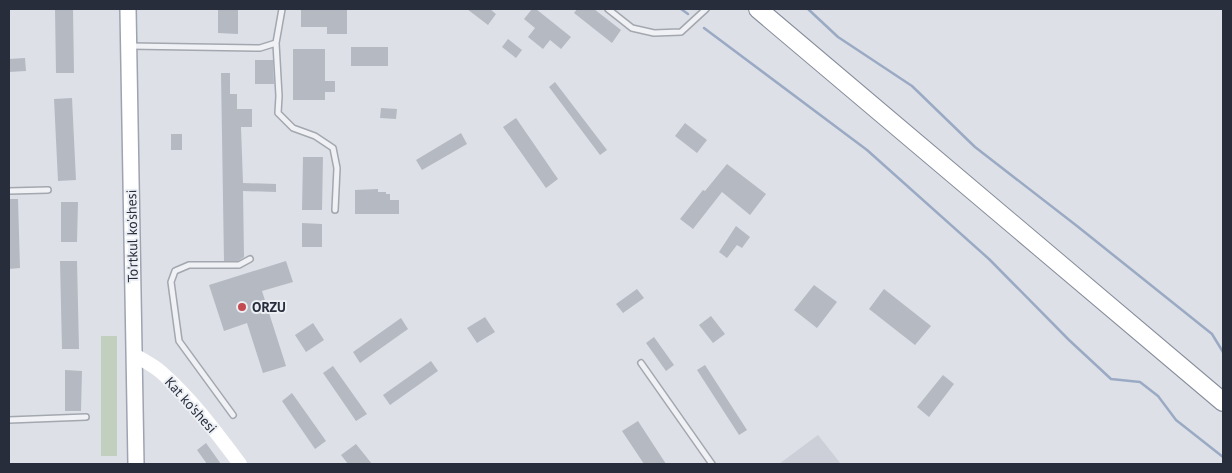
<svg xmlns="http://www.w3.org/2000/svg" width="1232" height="473" font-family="'PT Sans',sans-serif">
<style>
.built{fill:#cccfd7}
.green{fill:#c2cfbf}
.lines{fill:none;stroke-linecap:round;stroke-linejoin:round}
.stream{stroke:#9baac4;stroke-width:2.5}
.building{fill:#b5b9c2}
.lane-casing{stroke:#a3a7af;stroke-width:8}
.primary-casing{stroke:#9ea3b1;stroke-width:18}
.highway-casing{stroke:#868c9b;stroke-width:20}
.lane{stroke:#f0f1f5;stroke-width:5}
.secondary{stroke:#fff;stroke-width:14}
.primary{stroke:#fff;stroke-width:15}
.highway{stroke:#fff;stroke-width:18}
.poi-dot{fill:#c34b51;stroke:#eceff4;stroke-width:2}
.labels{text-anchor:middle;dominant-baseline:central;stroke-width:4;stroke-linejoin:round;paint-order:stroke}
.street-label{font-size:14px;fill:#282d3b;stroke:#eceff4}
.poi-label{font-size:14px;font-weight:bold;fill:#282d3b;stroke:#eceff4;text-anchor:start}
</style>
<rect width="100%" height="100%" fill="#dde0e6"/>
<path class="built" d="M818,435L841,464H779Z"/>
<path class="green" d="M101,336H117V456H101Z"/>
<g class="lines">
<path class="stream" d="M681,9L688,14
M808,9L838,37L912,86L975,147L1077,226L1212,334L1223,352
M704,28L867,150L989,259L1069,340L1111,379L1140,382L1158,396L1176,420L1223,457"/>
</g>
<path class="building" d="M55,9H73L74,73H56Z
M301,9L347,10V34H327V27H301Z
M467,9H490L496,14L488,25Z
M532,9H536L571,37L561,49L550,40L543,49L528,37L535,28L524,19Z
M577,9H594L621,30L612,43L574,13Z
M218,10H238V34L218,33Z
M508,39L522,50L516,58L502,47Z
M351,47H388V66H351Z
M293,49H325V81H335V92H325V100H293Z
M25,58L26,71L9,72V59Z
M255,60H273L274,84H255Z
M221,73H230V94H237V109H252V127H241L243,183L276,184V192L243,191L244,257L238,261H224Z
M555,82L607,150L600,155L549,87Z
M72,98L76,180L58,181L54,99Z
M381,108L397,109L396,119L380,118Z
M516,118L558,179L546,188L503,127Z
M685,123L707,140L697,153L675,136Z
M461,133L467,144L422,170L416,160Z
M171,134H182V150H171Z
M303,157H323L322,210H302Z
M727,164L766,194L750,215L722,192L693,229L680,219L703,190L705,191Z
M378,189V192H386V194H390V200H399V214H355V190Z
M9,199H18L20,268L9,269Z
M61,202H78L77,242H61Z
M302,223L322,224V247H302Z
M736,226L750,237L742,248L737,245L727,258L719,252Z
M60,261H77L79,349H62Z
M286,261L293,282L262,291L286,366L263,373L247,323L224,331L209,285Z
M814,285L837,302L817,328L794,310Z
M637,289L644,298L623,313L616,304Z
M884,289L931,326L915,345L869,309Z
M711,316L725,334L713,343L699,325Z
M485,317L495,332L477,343L467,328Z
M401,318L408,329L360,363L353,352Z
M313,323L324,340L306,352L295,335Z
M654,337L674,365L666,371L646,343Z
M431,361L438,371L390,405L383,395Z
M705,365L747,430L739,435L697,370Z
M333,366L367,414L356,421L323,373Z
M65,370L82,371L81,411H65Z
M943,375L954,384L929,417L917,407Z
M292,393L326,441L315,449L282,401Z
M638,421L666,464H644L622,431Z
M206,443L221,464H207L197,450Z
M356,444L372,464H348L341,455Z"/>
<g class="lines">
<defs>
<path id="lane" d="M608,9L632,28L654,33L681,32L706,9
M276,43L279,96L278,113L293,128L315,136L333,148L337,168L335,210
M130,46L260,48L276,43L282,9
M9,191L48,190
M641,363L712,464
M233,415L179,341L171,282L175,271L189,265H239L250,259
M9,420L86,417"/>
<path id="primary" d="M128,9L136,464"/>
<path id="highway" d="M758,9L1223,402"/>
</defs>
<use href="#lane" class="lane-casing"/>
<use href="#primary" class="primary-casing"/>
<use href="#highway" class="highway-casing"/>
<use href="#lane" class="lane"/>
<path class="secondary" d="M134,355C143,360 153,365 161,372C191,398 216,432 240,464"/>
<use href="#primary" class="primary"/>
<use href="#highway" class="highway"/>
</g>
<circle class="poi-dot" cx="242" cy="307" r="5"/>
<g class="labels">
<g class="street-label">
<text transform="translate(132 236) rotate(-91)">To'rtkul ko'shesi</text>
<text transform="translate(191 405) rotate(48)">Kat ko'shesi</text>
</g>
<g class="poi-label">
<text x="252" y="307">ORZU</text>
</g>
</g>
<rect width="1232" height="473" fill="none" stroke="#282d3b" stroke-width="20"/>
</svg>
